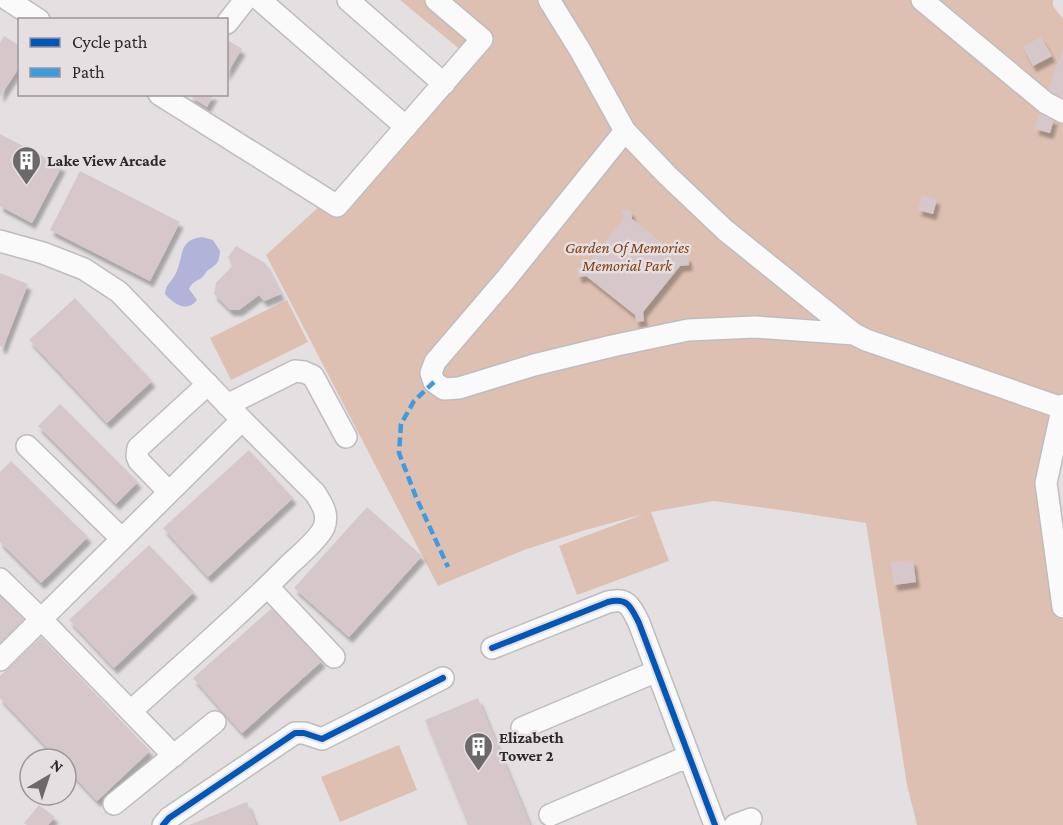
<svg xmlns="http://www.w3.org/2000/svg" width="1063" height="825" font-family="'Crimson Pro',serif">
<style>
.green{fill:#ddc0b1}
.water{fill:#b1b3d9}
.building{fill:#d6c8ca;filter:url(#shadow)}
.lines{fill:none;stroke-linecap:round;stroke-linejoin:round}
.minor-casing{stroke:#bfbcbe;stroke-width:24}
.minor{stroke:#fbfafb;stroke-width:21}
.quiet{stroke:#3d9ce1;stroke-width:4.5;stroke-dasharray:9 4.5;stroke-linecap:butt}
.cycleway-casing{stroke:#e5dfe2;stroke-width:10}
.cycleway{stroke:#0057b8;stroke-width:6}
.labels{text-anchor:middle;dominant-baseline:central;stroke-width:5;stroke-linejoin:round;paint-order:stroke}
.poi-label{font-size:16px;font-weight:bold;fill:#2c292b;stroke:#e5dfe2;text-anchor:start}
.park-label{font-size:16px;font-style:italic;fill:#833f14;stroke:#e5dfe2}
</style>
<defs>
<filter id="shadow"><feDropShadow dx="3.5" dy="6" stdDeviation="1.5" flood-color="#0004"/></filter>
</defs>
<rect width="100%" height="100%" fill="#e4e0e2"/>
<path class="green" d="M400,0H1053V6L1063,19V445L1054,476L1063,533V825H917L907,785L866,523L788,511L714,501L651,512L669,561L577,595L559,546L644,514L582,531L524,550L438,586L266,255L368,162L463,52Z
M287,300L308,342L231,380L210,338Z
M399,745L417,790L340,822L321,777Z"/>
<path class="water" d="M202,237L213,240L220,251C219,264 217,264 207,271C205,274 203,277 200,279C194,282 192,283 189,289L197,300C187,313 174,304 165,294C166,283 172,282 176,273C184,256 178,240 202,237Z"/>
<path class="building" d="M4,36L20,46V66L0,97V43Z
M1041,37L1052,56L1033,66L1023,47Z
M226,39L242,49L226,75Z
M1063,47V103L1048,91Z
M187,94H214L207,107Z
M1039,114L1054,119L1050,133L1035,129Z
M0,134L62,166L32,223L0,206Z
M80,171L180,222L150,281L50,230Z
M922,195L937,199L933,214L918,210Z
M622,210H631L632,219L680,257L688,256L689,265L680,266L643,312L644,321L636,322L635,315L586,276L578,277L577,268H584L624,218Z
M236,246L265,263L281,294L264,301L259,295L239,310H230L214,294L216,283L232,266L228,257Z
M0,273L28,284L3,348L0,346Z
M75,298L152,381L107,423L29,340Z
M60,404L138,482L116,504L38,426Z
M249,450L293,498L208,577L163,528Z
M11,461L88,537L41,583L0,542V472Z
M367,507L422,556L349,637L294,588Z
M149,545L194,592L114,668L69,620Z
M913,560L916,582L894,585L890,563Z
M0,595L29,624L0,653Z
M273,607L322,661L242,733L193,678Z
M41,637L150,751L97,801L66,768V759H58L0,698V676Z
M478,698L530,825H468L425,720Z
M247,802L256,825H189Z
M39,805L55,817L48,825H27L24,823Z"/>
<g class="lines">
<defs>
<path id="minor" d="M8,0L39,20
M260,0L406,127
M348,0L444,84
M549,0L580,50L625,131L667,175L725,230L854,334L866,340L1062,408
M922,0L1046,103L1063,112
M227,23L245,0
M159,94L337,206L482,39L436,0
M625,131L506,279L435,362L431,373L434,382L444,389L459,388L534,365L612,346L688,330L755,327L854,334
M0,241L43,253L84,269L119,292L242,420L315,493C322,504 329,514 324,527C320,537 299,556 290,564C240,615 185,662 131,711
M227,405L295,371L304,372L313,376L346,437
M1063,405L1046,483L1063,607
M27,446L122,539
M169,492L139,461L137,456L138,448L208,384
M0,579L41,619L174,756
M268,587L334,657
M492,648L608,602C628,597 631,607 639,623L715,825
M0,660L242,420
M522,728L657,671
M114,804L215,722
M550,815L689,756
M163,825L169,818L295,733H304L322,739L443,678
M735,825L751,819"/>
</defs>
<use href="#minor" class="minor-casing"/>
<use href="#minor" class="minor"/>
<path class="quiet" d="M434,382L414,401L401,424L399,453L416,497L448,567"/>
<defs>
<path id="cycleway" d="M492,648L608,602C628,597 631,607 639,623L715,825
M163,825L169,818L295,733H304L322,739L443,678"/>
</defs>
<use href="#cycleway" class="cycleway-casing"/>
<use href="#cycleway" class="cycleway"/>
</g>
<defs>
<symbol id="building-pin" viewBox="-11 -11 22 30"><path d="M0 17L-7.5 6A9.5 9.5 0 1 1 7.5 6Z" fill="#6c696b" stroke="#e5dfe2"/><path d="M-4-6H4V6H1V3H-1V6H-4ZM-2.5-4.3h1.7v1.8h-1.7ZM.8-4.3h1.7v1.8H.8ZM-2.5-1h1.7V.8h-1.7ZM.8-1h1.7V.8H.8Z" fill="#fff"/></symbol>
</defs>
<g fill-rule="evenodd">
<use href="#building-pin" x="10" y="144" width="33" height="45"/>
<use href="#building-pin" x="462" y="730" width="33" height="45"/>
</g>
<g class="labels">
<g class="poi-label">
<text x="47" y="160">Lake View Arcade</text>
<text x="499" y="737">Elizabeth<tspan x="499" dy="18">Tower 2</tspan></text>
</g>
<g class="park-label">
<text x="627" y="247">Garden Of Memories<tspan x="627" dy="18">Memorial Park</tspan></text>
</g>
</g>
<rect x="18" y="18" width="210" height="78" fill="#e5dfe2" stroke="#9b9699" stroke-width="1.5"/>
<rect x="30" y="38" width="30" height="9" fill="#0057b8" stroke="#9b9699" stroke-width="1.5"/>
<text x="72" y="48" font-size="18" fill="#2c292b">Cycle path</text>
<rect x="30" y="68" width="30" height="9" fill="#3d9ce1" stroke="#9b9699" stroke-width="1.5"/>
<text x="72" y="78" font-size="18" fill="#2c292b">Path</text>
<g transform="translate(48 777) rotate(39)"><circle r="28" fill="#e5dfe2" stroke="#9b9699" stroke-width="1.5"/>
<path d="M0-4.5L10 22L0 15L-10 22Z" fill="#6c696b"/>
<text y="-9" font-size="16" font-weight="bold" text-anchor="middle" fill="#2c292b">N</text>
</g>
</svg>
